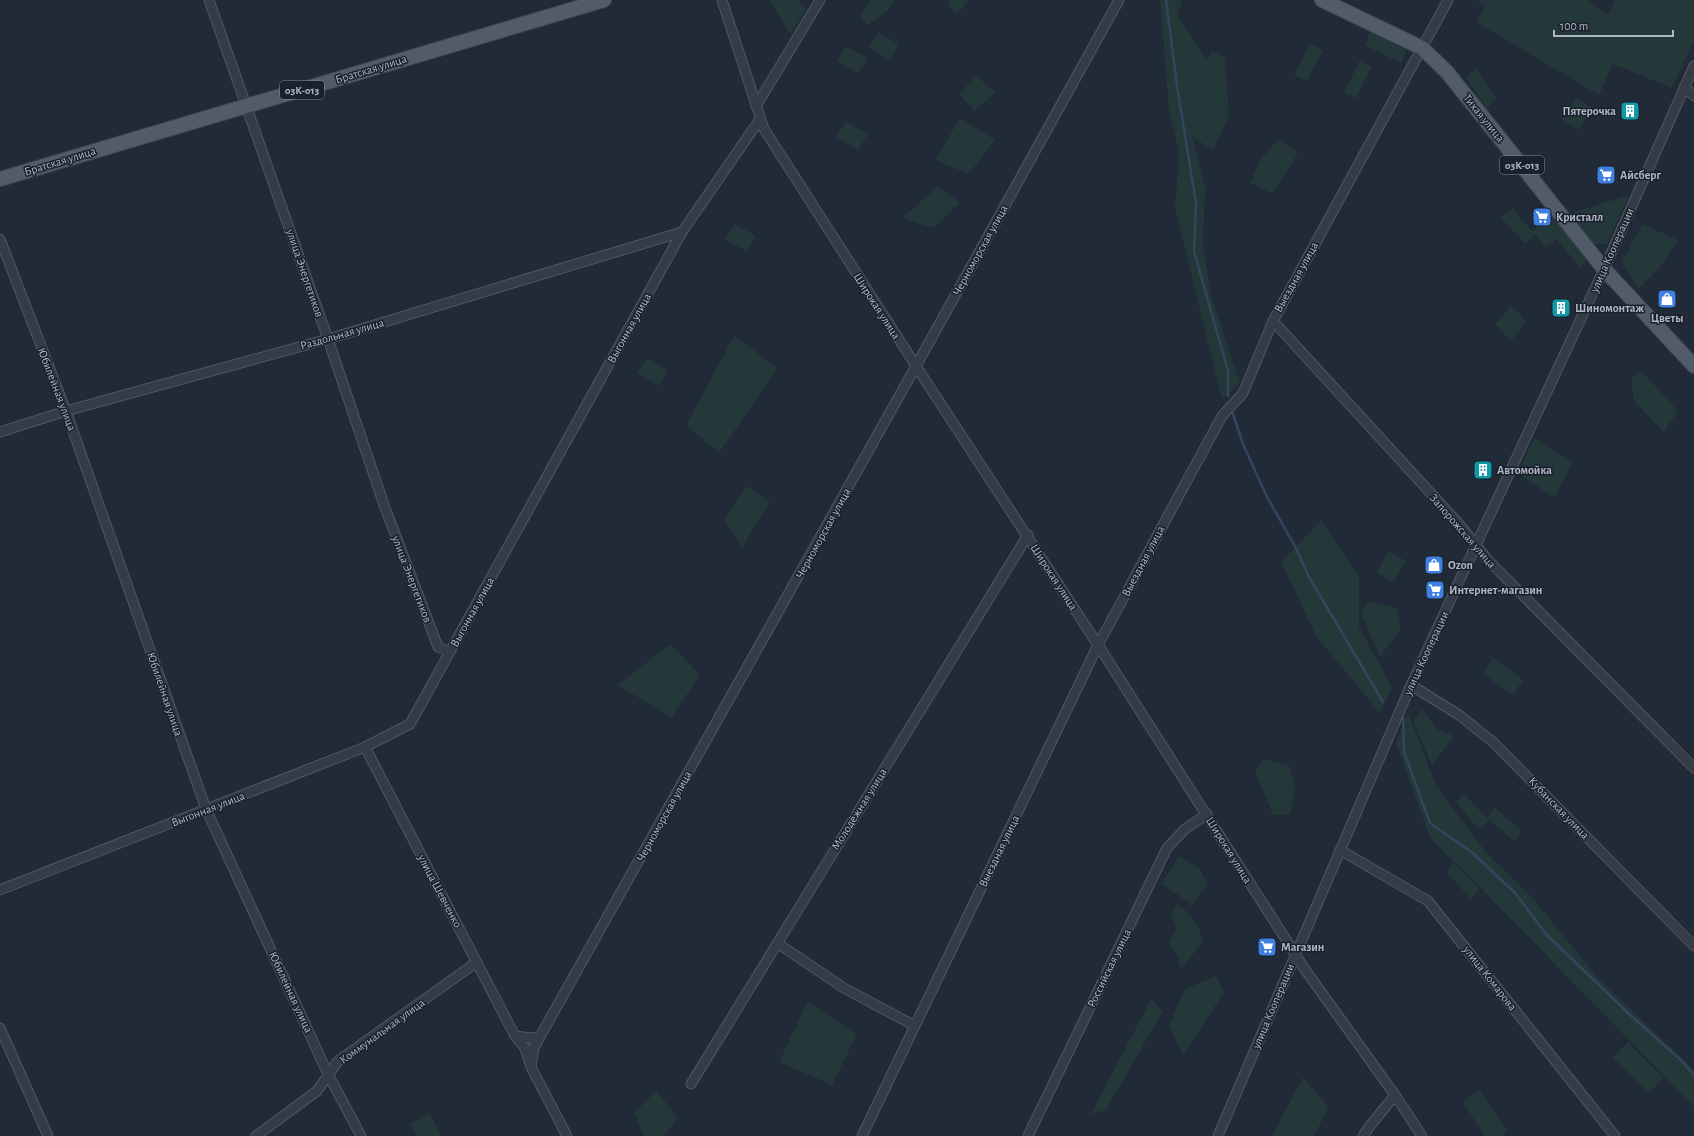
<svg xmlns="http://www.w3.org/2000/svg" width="1694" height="1136" font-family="'Alegreya Sans',sans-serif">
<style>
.green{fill:#243739}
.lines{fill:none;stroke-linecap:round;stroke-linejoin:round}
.stream{stroke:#35455e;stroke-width:2.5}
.minor-casing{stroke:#4f5762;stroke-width:11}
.primary-casing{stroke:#3e4551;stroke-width:16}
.minor{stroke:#343c48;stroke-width:9}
.primary{stroke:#525b68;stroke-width:14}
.labels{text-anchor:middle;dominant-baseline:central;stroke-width:3;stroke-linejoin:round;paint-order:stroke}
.shield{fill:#1a212c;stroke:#828a96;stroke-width:1}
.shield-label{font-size:11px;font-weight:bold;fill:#afb7c4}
.street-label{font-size:12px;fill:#afb7c4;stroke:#1a212c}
.poi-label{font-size:12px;font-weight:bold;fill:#afb7c4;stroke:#1a212c;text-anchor:start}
</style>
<rect width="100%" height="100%" fill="#212a37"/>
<path class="green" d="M769,0H799L806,9L790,34Z
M870,0H895L890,9L868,25L860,18Z
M949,0H969L957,15L948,6Z
M1160,0H1182L1177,15L1207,59L1213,51L1225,58L1229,115L1213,151L1192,136L1205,187L1203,246L1211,295L1240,383L1222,399L1175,209L1179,152L1169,110Z
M1476,0H1588L1608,15L1615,0H1694V40L1672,88L1613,64L1599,95L1476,22L1486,5Z
M1370,31L1406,50L1401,63L1365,45Z
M878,32L899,44L890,60L868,47Z
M1310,43L1323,50L1307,81L1294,75Z
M846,46L868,58L858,73L837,61Z
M1359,61L1372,67L1356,98L1344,93Z
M1476,67L1497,99L1487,108L1466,79Z
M976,76L996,92L975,111L959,94Z
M1575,98L1592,108L1579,130L1562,120Z
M960,118L995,140L969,174L935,160Z
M846,122L868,134L858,150L836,137Z
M1278,139L1298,153L1273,194L1250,183L1261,159Z
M938,186L960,203L933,228L902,218Z
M1629,195L1607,244H1592L1572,213Z
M1512,208L1532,231L1552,215L1589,258L1579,267L1557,239L1546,248L1535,234L1525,244L1501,218Z
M735,224L756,236L747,252L725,239Z
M1642,224L1678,240L1660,267L1638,289L1622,262Z
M1512,305L1526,322L1511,341L1495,324Z
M734,336L778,368L719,453L686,425Z
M647,358L668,370L659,386L637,373Z
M1641,370L1678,411L1664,432L1634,401L1631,379Z
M1534,438L1573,462L1554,498L1518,473Z
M746,486L770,502L742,548L724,519Z
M1321,520L1359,577V627L1392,687L1380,713L1316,636L1281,562Z
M1389,551L1406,561L1393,583L1376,572Z
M1369,601L1396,608L1401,628L1380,657L1361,613Z
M670,644L700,675L671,718L618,685Z
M1493,657L1523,680L1513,695L1483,674Z
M1422,709L1437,729L1454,736L1432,766L1413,721Z
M1408,712L1436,785L1488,855L1531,896L1599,979L1694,1070V1107L1478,885L1430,838L1396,743Z
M1263,759L1289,765L1295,786L1291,814L1273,815L1255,771Z
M1464,793L1489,821L1479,830L1456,802Z
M1495,807L1522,832L1514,842L1487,817Z
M1179,856L1199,868L1208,885L1192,904L1161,884Z
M1453,863L1480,889L1471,899L1446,872Z
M1176,904C1192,912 1199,925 1203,941L1181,970L1177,955L1169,944L1176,929L1171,914Z
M1216,976L1224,992L1183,1056L1169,1025L1185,989Z
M1151,999L1163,1011L1106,1110L1091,1114Z
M808,1001L857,1034L832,1085L779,1062Z
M1628,1042L1664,1078L1649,1093L1613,1058Z
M1303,1077L1329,1107L1314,1136H1272Z
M1480,1090L1508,1131L1501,1136H1485L1462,1101Z
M656,1091L678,1117L664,1136H644L634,1113Z
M428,1113H429L442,1136H417L410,1124Z"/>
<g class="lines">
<path class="stream" d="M1166,0L1177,86L1196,203L1194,251L1228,371V396
M1232,411L1243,444L1267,497L1296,548L1309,577L1383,702
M1403,718L1404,752L1430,823L1474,854L1515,893L1546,934L1629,1014L1681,1060L1694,1075"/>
<defs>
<path id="minor" d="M209,0L328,339L384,505L438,647L450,652
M722,0L764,129L916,366L1098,645L1306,971L1395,1095L1422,1136
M1684,87L1694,96
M756,106L820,0
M0,239L66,411L206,809L328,1074L361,1136
M1273,321L1459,524L1487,559L1694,768
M0,432L66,411L328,339L682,232
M1411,685L1459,715L1493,742L1694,946
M365,747L515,1036L531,1038L540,1037
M1340,850L1428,901L1615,1136
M0,890L365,747L410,724L682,232L760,119
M777,943L844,988L915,1026
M0,1028L48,1136
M515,1036L525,1048L531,1067L567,1136
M531,1067L534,1048L542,1033L916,366L1119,0
M691,1084L1028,535
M256,1136L317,1091L338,1061L477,962
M862,1136L1098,645L1222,416L1243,393L1273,321L1448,0
M1028,1136L1167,848L1185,829L1207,814
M1218,1136L1411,685L1604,269L1694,66
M1363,1136L1370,1126L1395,1095"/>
<path id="primary" d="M1322,0L1422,48L1447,72L1604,269L1694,366
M0,179L604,0"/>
</defs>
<use href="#minor" class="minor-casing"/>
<use href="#primary" class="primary-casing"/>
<use href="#minor" class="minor"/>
<use href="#primary" class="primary"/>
</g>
<defs>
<symbol id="building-square" viewBox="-11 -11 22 22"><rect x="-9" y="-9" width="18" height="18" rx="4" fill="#0f9aa8" stroke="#1a212c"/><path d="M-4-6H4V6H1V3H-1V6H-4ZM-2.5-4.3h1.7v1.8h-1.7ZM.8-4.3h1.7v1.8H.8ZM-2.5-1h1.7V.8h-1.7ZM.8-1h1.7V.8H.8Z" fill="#fff"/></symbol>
<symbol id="supermarket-square" viewBox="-11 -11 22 22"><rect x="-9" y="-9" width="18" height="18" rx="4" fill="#3f7fe0" stroke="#1a212c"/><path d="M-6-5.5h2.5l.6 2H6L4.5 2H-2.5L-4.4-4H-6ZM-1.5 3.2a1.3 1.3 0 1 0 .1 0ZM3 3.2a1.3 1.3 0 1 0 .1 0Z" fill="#fff"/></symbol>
<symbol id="shop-square" viewBox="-11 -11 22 22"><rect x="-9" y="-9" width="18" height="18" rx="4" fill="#3f7fe0" stroke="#1a212c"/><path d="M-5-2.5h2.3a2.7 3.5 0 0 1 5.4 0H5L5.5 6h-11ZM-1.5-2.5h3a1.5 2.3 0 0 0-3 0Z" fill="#fff"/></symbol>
</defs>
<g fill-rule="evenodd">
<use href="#building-square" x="1619" y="100" width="22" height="22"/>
<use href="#supermarket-square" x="1595" y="164" width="22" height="22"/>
<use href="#supermarket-square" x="1531" y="206" width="22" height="22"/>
<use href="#shop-square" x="1656" y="288" width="22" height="22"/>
<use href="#building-square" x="1550" y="297" width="22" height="22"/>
<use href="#building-square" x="1472" y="459" width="22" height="22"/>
<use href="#shop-square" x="1423" y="554" width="22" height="22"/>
<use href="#supermarket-square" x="1424" y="579" width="22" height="22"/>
<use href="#supermarket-square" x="1256" y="936" width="22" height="22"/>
</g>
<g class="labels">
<g class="shield">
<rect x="280" y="81" width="44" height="18" rx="3"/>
<rect x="1500" y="156" width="44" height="18" rx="3"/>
</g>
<g class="shield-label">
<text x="302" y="90">03К-013</text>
<text x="1522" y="165">03К-013</text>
</g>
<g class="street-label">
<text transform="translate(371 69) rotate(-17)">Братская улица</text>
<text transform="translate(1484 118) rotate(51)">Тихая улица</text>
<text transform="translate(60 161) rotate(-17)">Братская улица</text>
<text transform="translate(980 250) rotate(-61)">Черноморская улица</text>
<text transform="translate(1612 250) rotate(-66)">улица Кооперации</text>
<text transform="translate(305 273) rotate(71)">улица Энергетиков</text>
<text transform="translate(1296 277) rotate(-61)">Выездная улица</text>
<text transform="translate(877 306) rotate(57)">Широкая улица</text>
<text transform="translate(629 328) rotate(-61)">Выгонная улица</text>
<text transform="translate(342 334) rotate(-16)">Раздольная улица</text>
<text transform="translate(57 389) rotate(69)">Юбилейная улица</text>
<text transform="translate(1463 531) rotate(49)">Запорожская улица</text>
<text transform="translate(823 533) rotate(-61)">Черноморская улица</text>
<text transform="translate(1143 561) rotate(-62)">Выездная улица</text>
<text transform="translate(1054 577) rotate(57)">Широкая улица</text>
<text transform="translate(412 579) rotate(69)">улица Энергетиков</text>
<text transform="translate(472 612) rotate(-61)">Выгонная улица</text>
<text transform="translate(1426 653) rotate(-65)">улица Кооперации</text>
<text transform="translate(165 694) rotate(71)">Юбилейная улица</text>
<text transform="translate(1559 808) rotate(46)">Кубанская улица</text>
<text transform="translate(208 809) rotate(-21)">Выгонная улица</text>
<text transform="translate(859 809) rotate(-58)">Молодёжная улица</text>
<text transform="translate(664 816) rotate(-61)">Черноморская улица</text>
<text transform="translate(1229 850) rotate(58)">Широкая улица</text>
<text transform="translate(999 851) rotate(-64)">Выездная улица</text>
<text transform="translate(440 891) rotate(62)">улица Шевченко</text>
<text transform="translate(1109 968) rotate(-64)">Российская улица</text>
<text transform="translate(1490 978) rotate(52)">улица Комарова</text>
<text transform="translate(291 992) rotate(65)">Юбилейная улица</text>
<text transform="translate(1273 1006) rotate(-67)">улица Кооперации</text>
<text transform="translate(382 1031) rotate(-36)">Коммунальная улица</text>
</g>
<g class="poi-label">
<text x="1616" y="111" text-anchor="end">Пятерочка</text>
<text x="1620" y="175">Айсберг</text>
<text x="1556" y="217">Кристалл</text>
<text x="1575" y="308">Шиномонтаж</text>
<text x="1667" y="318" text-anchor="middle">Цветы</text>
<text x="1497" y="470">Автомойка</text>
<text x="1448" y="565">Ozon</text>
<text x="1449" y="590">Интернет-магазин</text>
<text x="1281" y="947">Магазин</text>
</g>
</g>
<path d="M1554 30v6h119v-6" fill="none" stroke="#afb7c4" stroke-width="2"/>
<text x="1560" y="30" font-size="12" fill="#afb7c4" stroke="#1a212c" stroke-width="3" paint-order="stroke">100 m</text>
</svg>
